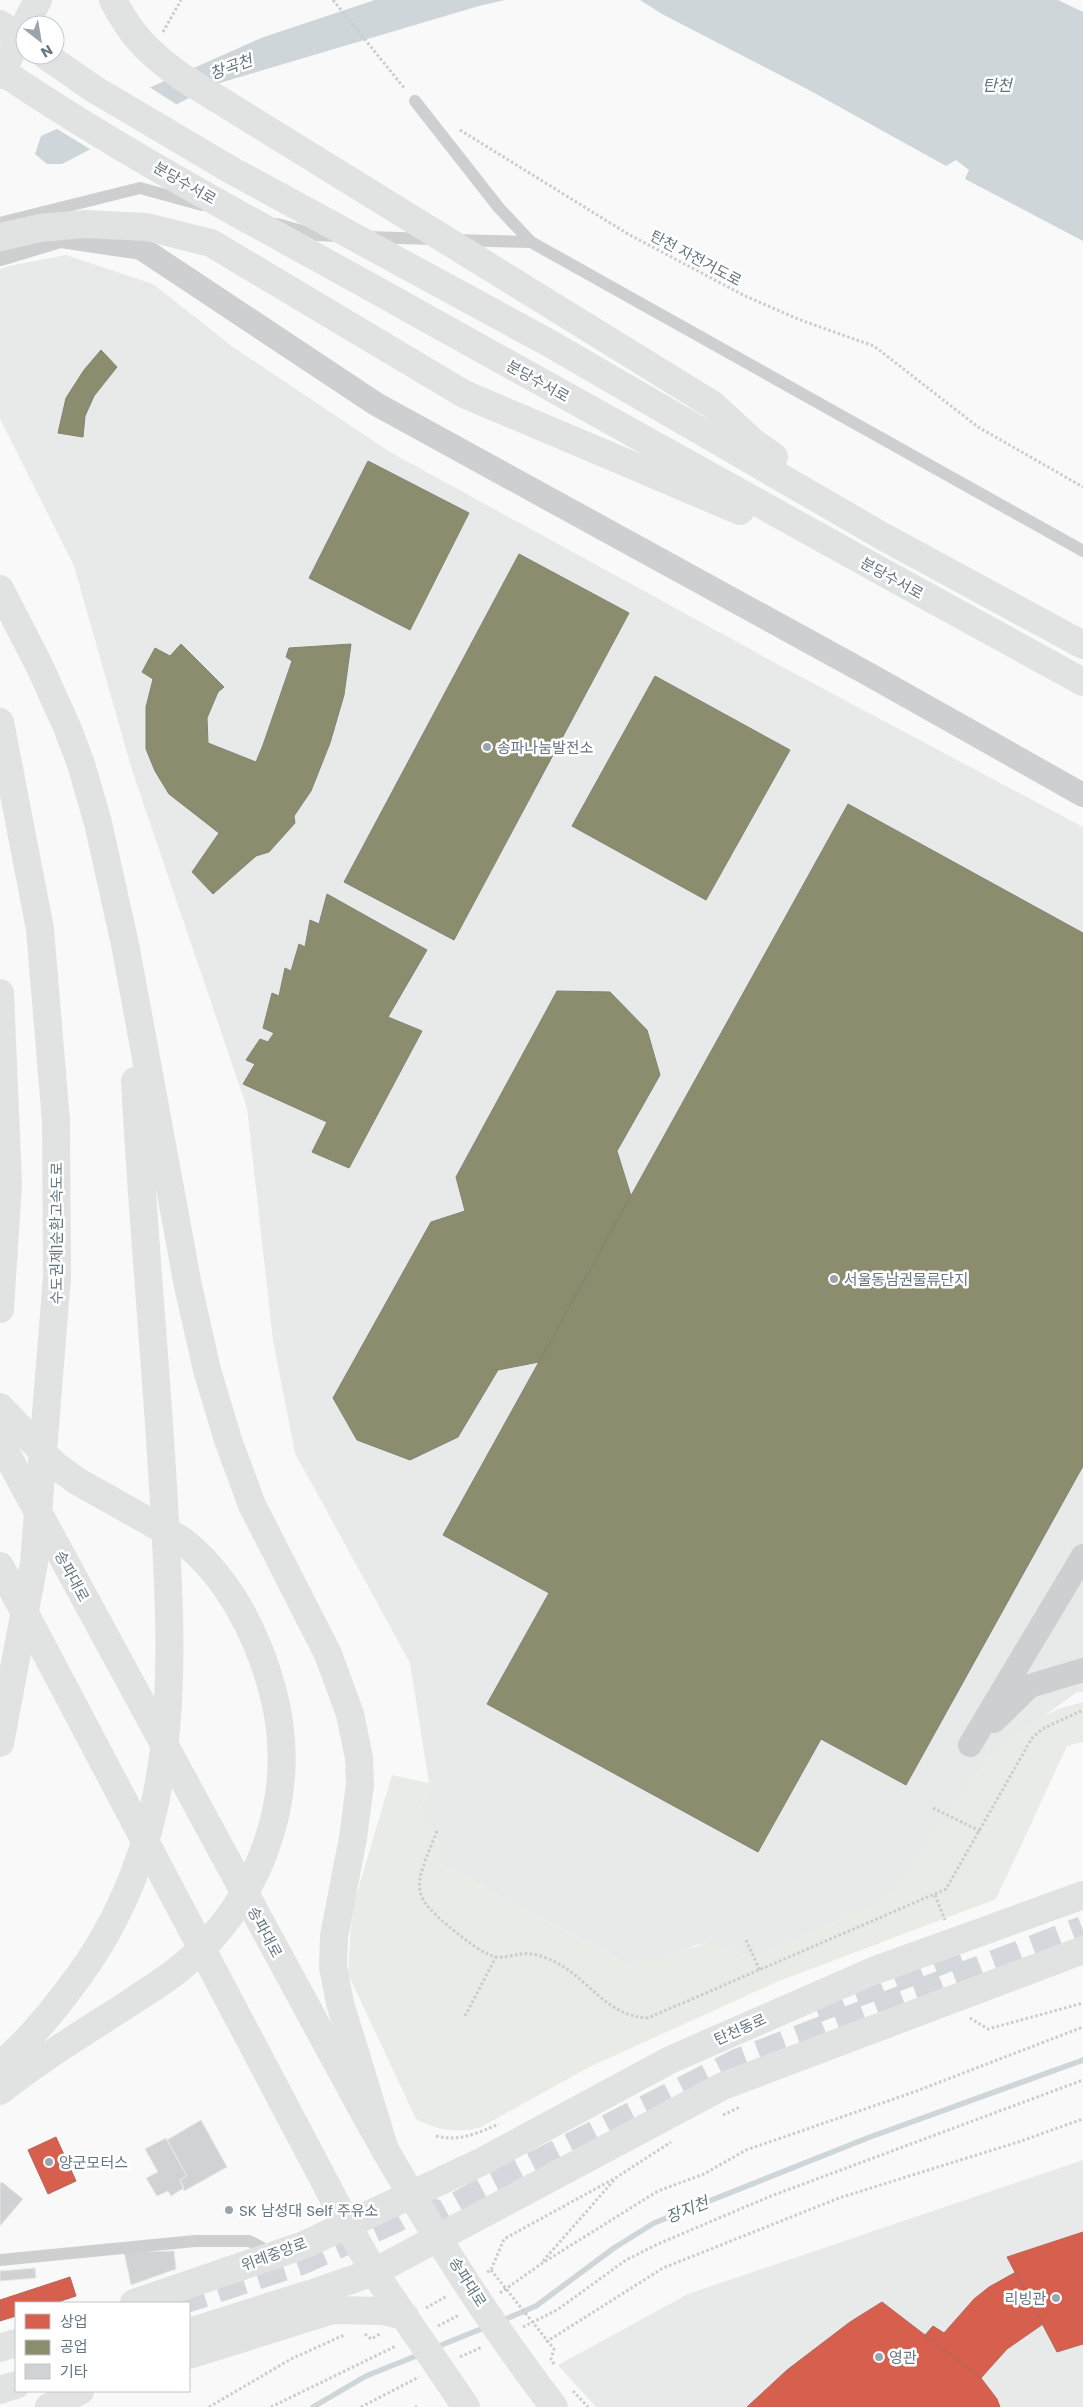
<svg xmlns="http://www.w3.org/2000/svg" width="1083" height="2407" font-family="Poppins,'Noto Sans KR',sans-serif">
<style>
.built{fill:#e8e9e9}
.green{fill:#e8ebe6}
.water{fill:#ced6d9}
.pier{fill:#f9f9f9}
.shops{fill:#d6604d;stroke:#b4675d}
.industry{fill:#8c8c6e;stroke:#808574}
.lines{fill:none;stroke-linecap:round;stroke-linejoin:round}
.stream{stroke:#ced6d9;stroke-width:5.5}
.building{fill:#d0d2d3;stroke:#e8e8e8}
.secondary-tunnel{stroke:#d4d8dc;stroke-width:28;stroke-dasharray:28 14;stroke-linecap:butt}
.path{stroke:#cbcccd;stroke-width:3;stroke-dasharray:2.5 2.5;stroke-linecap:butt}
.lane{stroke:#cecfd0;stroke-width:12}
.street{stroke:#cecfd0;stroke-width:24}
.secondary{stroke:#e1e2e2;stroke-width:28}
.primary{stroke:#e1e2e2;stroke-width:28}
.highway{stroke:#e1e2e2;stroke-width:28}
.poi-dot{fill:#99a4ac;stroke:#fff;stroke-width:2}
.labels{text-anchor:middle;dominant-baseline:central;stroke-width:5;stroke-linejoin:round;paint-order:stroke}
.street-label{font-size:15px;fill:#657683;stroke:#fff}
.poi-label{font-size:15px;fill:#657683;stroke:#fff;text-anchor:start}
.water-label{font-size:16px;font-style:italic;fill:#60757c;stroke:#fff}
</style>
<rect width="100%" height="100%" fill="#f9f9f9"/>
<path class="built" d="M66,255L153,284L233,347L390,452L790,671L1083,827V1692H1077L992,1754L892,1894L879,1903L764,1953L748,1956L707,1943L696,1945L671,1957L650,1962L640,1960L630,1965L436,1862L443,1847L427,1827L421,1810L429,1783L410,1663L295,1453L273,1340L247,1108L132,770L74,566L0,419V269L9,266Z
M1083,2160V2407H596L558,2365L688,2294Z"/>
<path class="green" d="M1083,1702V1742L1067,1746L996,1899L779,1981L587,2068L481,2127C460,2134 436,2130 416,2119L348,1974L352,1910L392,1775L429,1783L421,1810L434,1838L444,1847L436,1862L630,1965L635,1957L650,1962L707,1943L748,1956L764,1953L879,1903L891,1894L992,1754L1022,1728L1058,1709Z"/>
<path class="water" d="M375,0H505L479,6L216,84L62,164H47L35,154L41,136L261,38Z
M640,0H1058L1083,12V241L965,179L969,170L956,160L946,166L809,90L662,14Z"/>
<path class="pier" d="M146,85L179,106L93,151L54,127Z"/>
<path class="shops" d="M56,2137L76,2181L48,2194L28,2150Z
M1083,2232V2344L1057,2352L1007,2257Z
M1016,2272L1043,2324L1007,2349L981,2378L925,2335L933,2326L944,2333L974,2299L989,2287Z
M70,2277L76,2296L55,2303H16V2316L0,2321V2300Z
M882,2302L981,2378L997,2399L1000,2407H747L787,2370L850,2322Z"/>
<path class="industry" d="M101,350L117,367L94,396L85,416L83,437L58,433L66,398L84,370Z
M368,461L469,513L410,630L309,578Z
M519,554L629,613L454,940L344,882Z
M181,644L224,687L218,692L207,718L208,743L256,762L263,745L292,661L286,657L289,648L351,644L344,695L330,743L311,791L294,816L295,823L269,852L256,856L213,894L192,872L219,833L169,794L155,771L146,749V707L153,679L142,672L155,648L170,656Z
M655,676L790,750L706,900L572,826Z
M848,804L1083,933V1466L906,1785L821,1739L758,1852L487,1704L549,1593L443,1535Z
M327,894L427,950L388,1017L422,1031L349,1168L312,1152L327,1122L243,1084L255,1064L246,1060L260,1039L268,1042L274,1033L263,1028L272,993L279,996L285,968L291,971L299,944L305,947L310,920L319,924Z
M557,991L610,992L647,1030L660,1075L617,1151L631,1196L539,1362L498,1370L458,1437L410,1460L357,1440L333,1398L431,1222L465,1211L456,1177Z"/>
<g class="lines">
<path class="stream" d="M501,2321L536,2306L614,2248L654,2223L870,2137L1083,2060
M434,2348L486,2327
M313,2407L366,2376L421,2354"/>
</g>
<path class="building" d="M201,2120L227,2167L184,2191L180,2180L187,2176L167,2140Z
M166,2138L187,2176L180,2180L184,2188L171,2196L168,2191L157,2196L146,2178L158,2172L145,2149Z
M2,2182L23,2199L0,2226V2184Z
M174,2251L176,2269L131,2285L124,2252Z
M35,2268L36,2278L0,2281V2271Z"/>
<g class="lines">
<path class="secondary-tunnel" d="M816,2009L960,1953
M422,2225L495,2185L739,2062L1083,1930
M177,2302L301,2261L395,2219L440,2195"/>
<path class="path" d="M333,0L405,89
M163,32L181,0
M460,130L628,234L745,296L803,321L874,346L978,427L1083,487
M933,1808L980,1831
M437,1831C414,1889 407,1893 458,1934C467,1941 486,1956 497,1957C504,1958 513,1955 520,1954C533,1952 548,1958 559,1964C592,1983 607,2016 648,2018L946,1889L1032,1738L1042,1729L1083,1710
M935,1895L945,1920
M746,1940L760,1971
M465,2016L496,1957
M970,2018L988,2029L1083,2003
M723,2115L740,2107
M436,2136C460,2142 477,2133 499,2124
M543,2261L615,2179
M491,2270L554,2349L551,2359L555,2366
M487,2272L491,2270L504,2239L617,2177L671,2142
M500,2293L541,2264L645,2199L658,2191L704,2174L746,2150L914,2092L1083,2027
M426,2308L447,2296
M438,2326L459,2315
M523,2327L557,2310L626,2260L658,2244L771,2196L1083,2080
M365,2334L371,2339L380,2334
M546,2342L663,2268L839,2198L1018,2142L1083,2119
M460,2357L482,2347
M573,2391L588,2407
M209,2407L291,2359L344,2335
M271,2407L396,2346
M361,2407L419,2377
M415,2407H417"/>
<path class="lane" d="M415,101L499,208L531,242
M0,223L140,188L202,205
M277,224L317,235L338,236
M366,237L433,239
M456,240L531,242L1083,551
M0,2260L195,2241H249L261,2247V2260"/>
<path class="street" d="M0,254L60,236L141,248L376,404L870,675L1083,795
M994,1721L1030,1686L1083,1670
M970,1745L1083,1556"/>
<path class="secondary" d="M134,2303L304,2245L481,2162L670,2060L873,1971L1083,1895
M189,2332L319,2291L374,2272L723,2086L1083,1950
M0,2348L16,2343
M0,2390L16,2385"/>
<path class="primary" d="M25,25L38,0
M0,75L25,25
M0,1442L367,2118C423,2218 484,2316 554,2407
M0,1566L347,2224L374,2272L466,2407"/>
<path class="highway" d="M113,0C131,36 150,54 182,77L713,405L753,442L774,457
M0,24L25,41
M45,55L94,89L231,170L549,343L882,536L1083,645
M0,70C131,159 273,232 410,309C634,435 858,559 1083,682
M0,237L40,228L85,224L147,227L211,243L464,394L740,511
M0,589L40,667L67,727L81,764L98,823L125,944L188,1286L207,1370L228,1440L252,1505L328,1654L350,1714L359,1758L360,1784L353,1838L334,1936L333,1967L340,2003L385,2150
M0,722L40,929L56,1121L57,1277L34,1563L0,1743
M0,993L8,1183L0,1309
M0,1407L55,1465L77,1481L180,1539C228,1575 258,1635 273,1692C300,1795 261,1903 178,1970C160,1984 141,1995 122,2008C81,2034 38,2061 0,2091
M0,2065C27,2043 49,2016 70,1988C187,1836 173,1666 163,1486C155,1351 142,1216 135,1081
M189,2355L333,2310L383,2311L405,2316
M49,2407L80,2391"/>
</g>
<g class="poi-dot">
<circle cx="487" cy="747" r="5"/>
<circle cx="834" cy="1279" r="5"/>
<circle cx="49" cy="2162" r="5"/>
<circle cx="229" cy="2210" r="5"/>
<circle cx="1056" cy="2298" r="5"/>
<circle cx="879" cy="2357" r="5"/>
</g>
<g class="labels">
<g class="street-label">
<text transform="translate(185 183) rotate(30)">분당수서로</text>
<text transform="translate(696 258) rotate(28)">탄천 자전거도로</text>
<text transform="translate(538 381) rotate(29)">분당수서로</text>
<text transform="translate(892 578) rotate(29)">분당수서로</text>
<text transform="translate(56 1233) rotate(-90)">수도권제1순환고속도로</text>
<text transform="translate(72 1576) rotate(62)">송파대로</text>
<text transform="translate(265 1932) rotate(62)">송파대로</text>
<text transform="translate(740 2029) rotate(-24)">탄천동로</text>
<text transform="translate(274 2254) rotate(-20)">위례중앙로</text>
<text transform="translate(468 2282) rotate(58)">송파대로</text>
</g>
<g class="poi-label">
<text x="497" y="747">송파나눔발전소</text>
<text x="844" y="1279">서울동남권물류단지</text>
<text x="59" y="2162">양군모터스</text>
<text x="239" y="2210">SK 남성대 Self 주유소</text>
<text x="1046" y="2298" text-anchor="end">리빙관</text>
<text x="889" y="2357">영관</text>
</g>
<g class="water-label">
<text transform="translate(231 67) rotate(-20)">창곡천</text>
<text x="997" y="85">탄천</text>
<text transform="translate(687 2210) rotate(-22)">장지천</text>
</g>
</g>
<rect x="15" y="2302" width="175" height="90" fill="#ffffff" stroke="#c1c8cd"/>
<rect x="25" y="2314" width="25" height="15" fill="#d6604d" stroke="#c1c8cd"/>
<text x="60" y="2327" font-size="15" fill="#657683">상업</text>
<rect x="25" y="2340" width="25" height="15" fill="#8c8c6e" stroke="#c1c8cd"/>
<text x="60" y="2352" font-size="15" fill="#657683">공업</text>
<rect x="25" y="2364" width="25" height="15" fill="#d0d2d3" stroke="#c1c8cd"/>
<text x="60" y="2377" font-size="15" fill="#657683">기타</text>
<g transform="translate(40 40) rotate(149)"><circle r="24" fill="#ffffff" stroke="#c1c8cd"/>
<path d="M0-4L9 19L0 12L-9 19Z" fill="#99a4ac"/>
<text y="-8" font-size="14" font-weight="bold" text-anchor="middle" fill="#657683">N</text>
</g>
</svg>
